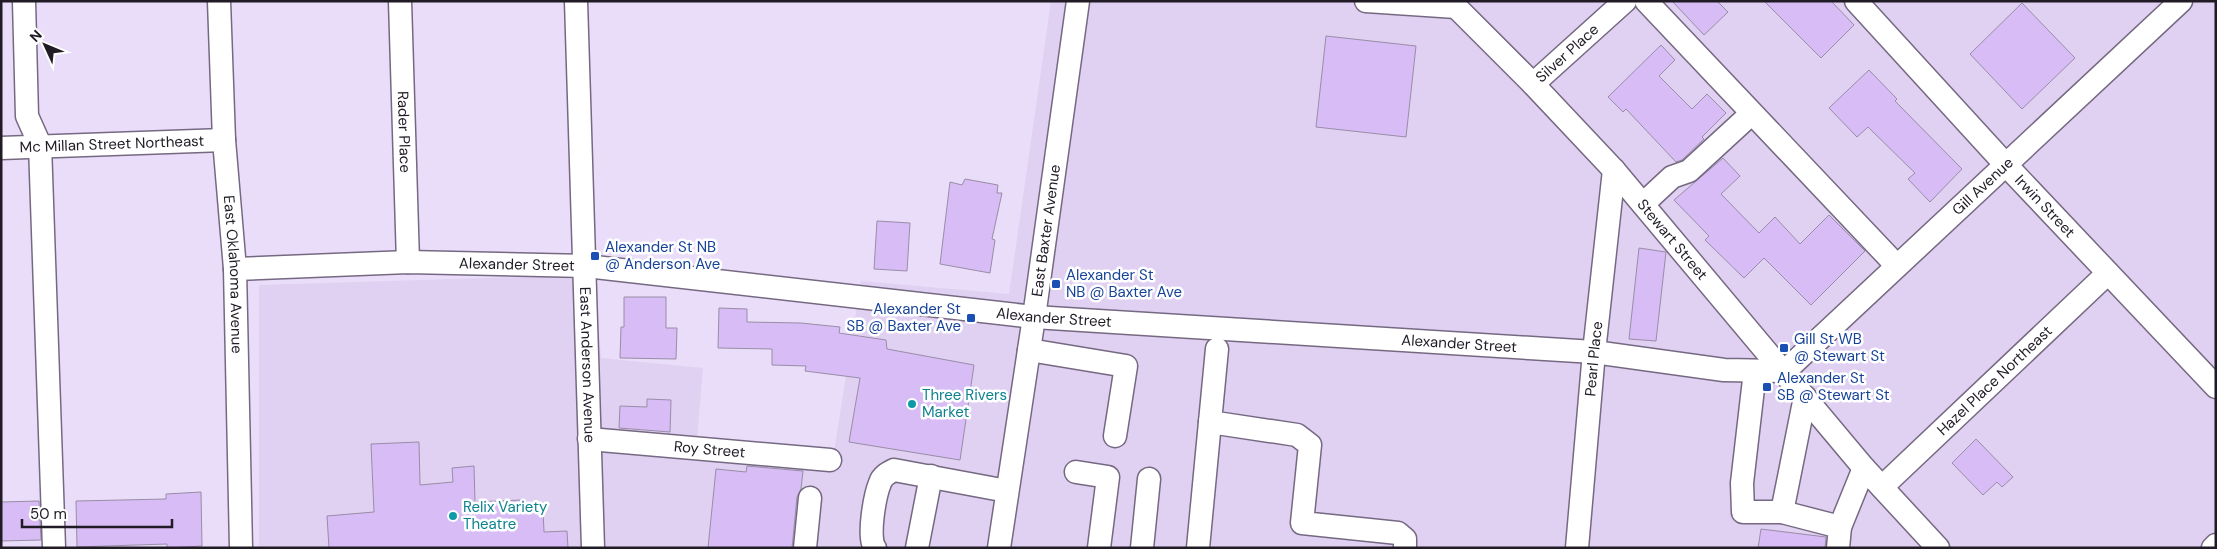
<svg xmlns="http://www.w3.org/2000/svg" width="2217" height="549" font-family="'DM Sans',sans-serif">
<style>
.built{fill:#e0d0f2}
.building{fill:#d7bcf5;stroke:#998da7}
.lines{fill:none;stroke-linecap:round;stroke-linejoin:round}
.minor-casing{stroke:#756982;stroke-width:25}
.minor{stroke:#fff;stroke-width:22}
.transit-dot{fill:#1a4fb4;stroke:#fff;stroke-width:2}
.culture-dot{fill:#0f9aa8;stroke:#fff;stroke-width:2}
.labels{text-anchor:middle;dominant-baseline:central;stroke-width:5;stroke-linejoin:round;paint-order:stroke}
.street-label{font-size:15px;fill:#201b25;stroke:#fff}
.transit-label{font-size:15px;fill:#164399;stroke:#fff;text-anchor:start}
.culture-label{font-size:15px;fill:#0d838f;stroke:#fff;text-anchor:start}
</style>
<rect width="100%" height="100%" fill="#eaddf9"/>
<path class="built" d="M1051,1H2216V548H259V285L555,276L595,283L601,358L703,368L697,439L834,452L861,281L1009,294Z"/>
<path class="building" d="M1672,1H1717L1728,12L1704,35Z
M1764,1H1831L1854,25L1821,58Z
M2022,3L2075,58L2022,109L1970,54Z
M1326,36L1416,46L1406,137L1316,127Z
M1661,45L1675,60L1659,76L1692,109L1707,94L1726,113L1702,137L1704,139L1682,160L1676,162L1626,109L1623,112L1608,97Z
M1869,70L1897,99L1895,101L1962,169L1930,202L1908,179L1915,173L1868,127L1857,137L1829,108Z
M1723,158L1740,176L1721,194L1759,233L1775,217L1800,244L1829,215L1865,251L1811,305L1764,258L1744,278L1705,240L1709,236L1674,200Z
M965,179L998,185L997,193H1002L992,239L995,240L990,273L940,264L950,182L962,185Z
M877,221L910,223L907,271L874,269Z
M1639,248L1666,252L1656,341L1629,339Z
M624,297H666V328H677L676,359L620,358L621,327H624Z
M719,308L747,309V322L801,323L840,327L839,333L886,340L887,349L974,365L960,460L849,442L860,378L805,371L806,366L772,365V349L718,348Z
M647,399L671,400L670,432L619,428L620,406L647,407Z
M1976,439L2013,477L2002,487L1997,482L1983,495L1952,463Z
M419,442L420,485L453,482L452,468L474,466L475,502L522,500L523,511L543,510L544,532L567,531L568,548H329L327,516L374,512L371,444Z
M747,466L803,471L801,489L797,497L792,548H708L716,469L746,472Z
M201,492L202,546L167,548V544L77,547L76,501L166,499V494Z
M39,501L41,540L1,541V502Z
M1761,529L1826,537L1825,548H1758Z"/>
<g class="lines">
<defs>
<g id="minor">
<path d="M24,1L27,116L40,145L54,548"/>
<path id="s1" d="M219,1L224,140L235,269L241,548"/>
<path id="s2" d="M400,1L408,262"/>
<path id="s3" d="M576,1L593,548"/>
<path id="s4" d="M1366,1L1456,7L1533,84L1614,170L1864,468L1938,548"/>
<path d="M1646,1L1897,266"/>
<path id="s5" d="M1856,1L2006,165L2216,387"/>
<path id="s6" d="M1533,84L1625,1"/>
<path id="s7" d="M1,148L224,140"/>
<path d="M1643,204L1672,177L1689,171L1751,114"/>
<path id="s8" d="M235,269L408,262L586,266L1034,317L1594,352L1724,370L1785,371L2181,1"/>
<path d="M1217,349L1210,422L1297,435L1310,445L1302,523L1398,533L1405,539V548"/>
<path d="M1029,350L1126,366L1115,436"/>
<path d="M1755,371L1742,483L1743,512H1782"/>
<path d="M1805,397L1782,512L1840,527"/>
<path id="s9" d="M589,439L830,460"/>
<path d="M1076,472L1108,477L1099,548"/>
<path id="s10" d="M1882,487L2108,273"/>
<path d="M805,548L810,498"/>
<path d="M875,548C867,538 875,495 880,483C882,476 888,473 894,470L1007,491"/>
<path d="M917,548L931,476"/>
<path id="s11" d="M999,548L1034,317L1078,1"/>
<path d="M1142,548L1149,479"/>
<path d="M1198,548L1210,422"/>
<path id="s12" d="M1577,548L1594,352L1614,170"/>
<path d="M1838,548L1840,527L1864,468"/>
<path d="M2213,548L2216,545"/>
</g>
</defs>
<use href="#minor" class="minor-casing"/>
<use href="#minor" class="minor"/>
</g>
<g class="transit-dot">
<rect x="590" y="251" width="10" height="10" rx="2.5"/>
<rect x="1051" y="279" width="10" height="10" rx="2.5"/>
<rect x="966" y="313" width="10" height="10" rx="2.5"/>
<rect x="1779" y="343" width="10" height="10" rx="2.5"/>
<rect x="1762" y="382" width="10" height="10" rx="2.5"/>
</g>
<g class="culture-dot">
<circle cx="912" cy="404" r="5"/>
<circle cx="453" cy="516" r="5"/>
</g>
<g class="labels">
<g class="street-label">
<text stroke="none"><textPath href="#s6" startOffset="46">Silver Place</textPath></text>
<text stroke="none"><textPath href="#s2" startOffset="131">Rader Place</textPath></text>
<text stroke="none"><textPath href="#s7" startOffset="111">Mc Millan Street Northeast</textPath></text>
<text stroke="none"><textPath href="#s8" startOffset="1826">Gill Avenue</textPath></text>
<text stroke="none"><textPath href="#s5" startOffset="279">Irwin Street</textPath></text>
<text stroke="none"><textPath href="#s11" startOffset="321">East Baxter Avenue</textPath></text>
<text stroke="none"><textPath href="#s4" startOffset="408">Stewart Street</textPath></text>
<text stroke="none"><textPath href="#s8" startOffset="282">Alexander Street</textPath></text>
<text stroke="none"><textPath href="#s1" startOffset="274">East Oklahoma Avenue</textPath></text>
<text stroke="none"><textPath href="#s8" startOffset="822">Alexander Street</textPath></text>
<text stroke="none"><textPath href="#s8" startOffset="1228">Alexander Street</textPath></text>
<text stroke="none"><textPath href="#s12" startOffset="190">Pearl Place</textPath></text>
<text stroke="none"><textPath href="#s3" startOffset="364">East Anderson Avenue</textPath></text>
<text stroke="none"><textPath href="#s10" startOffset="155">Hazel Place Northeast</textPath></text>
<text stroke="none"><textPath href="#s9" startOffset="121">Roy Street</textPath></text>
</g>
<g class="transit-label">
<text x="605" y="247">Alexander St NB<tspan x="605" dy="17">@ Anderson Ave</tspan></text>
<text x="1066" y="275">Alexander St<tspan x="1066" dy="17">NB @ Baxter Ave</tspan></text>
<text x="961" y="309" text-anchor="end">Alexander St<tspan x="961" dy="17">SB @ Baxter Ave</tspan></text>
<text x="1794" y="339">Gill St WB<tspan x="1794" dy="17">@ Stewart St</tspan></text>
<text x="1777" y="378">Alexander St<tspan x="1777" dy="17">SB @ Stewart St</tspan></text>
</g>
<g class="culture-label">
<text x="922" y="395">Three Rivers<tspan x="922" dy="17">Market</tspan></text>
<text x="463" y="507">Relix Variety<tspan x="463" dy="17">Theatre</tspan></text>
</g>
</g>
<rect width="2217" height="549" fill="none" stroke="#201b25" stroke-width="5"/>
<g transform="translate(45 45) rotate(314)" stroke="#ffffff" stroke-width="4" paint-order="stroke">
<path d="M0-4L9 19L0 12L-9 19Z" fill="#201b25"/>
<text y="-8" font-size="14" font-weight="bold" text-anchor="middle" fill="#201b25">N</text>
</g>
<path d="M22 519v8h150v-8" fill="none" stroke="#201b25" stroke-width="2.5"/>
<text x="30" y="519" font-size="15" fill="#201b25" stroke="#ffffff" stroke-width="4" paint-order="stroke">50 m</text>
</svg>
